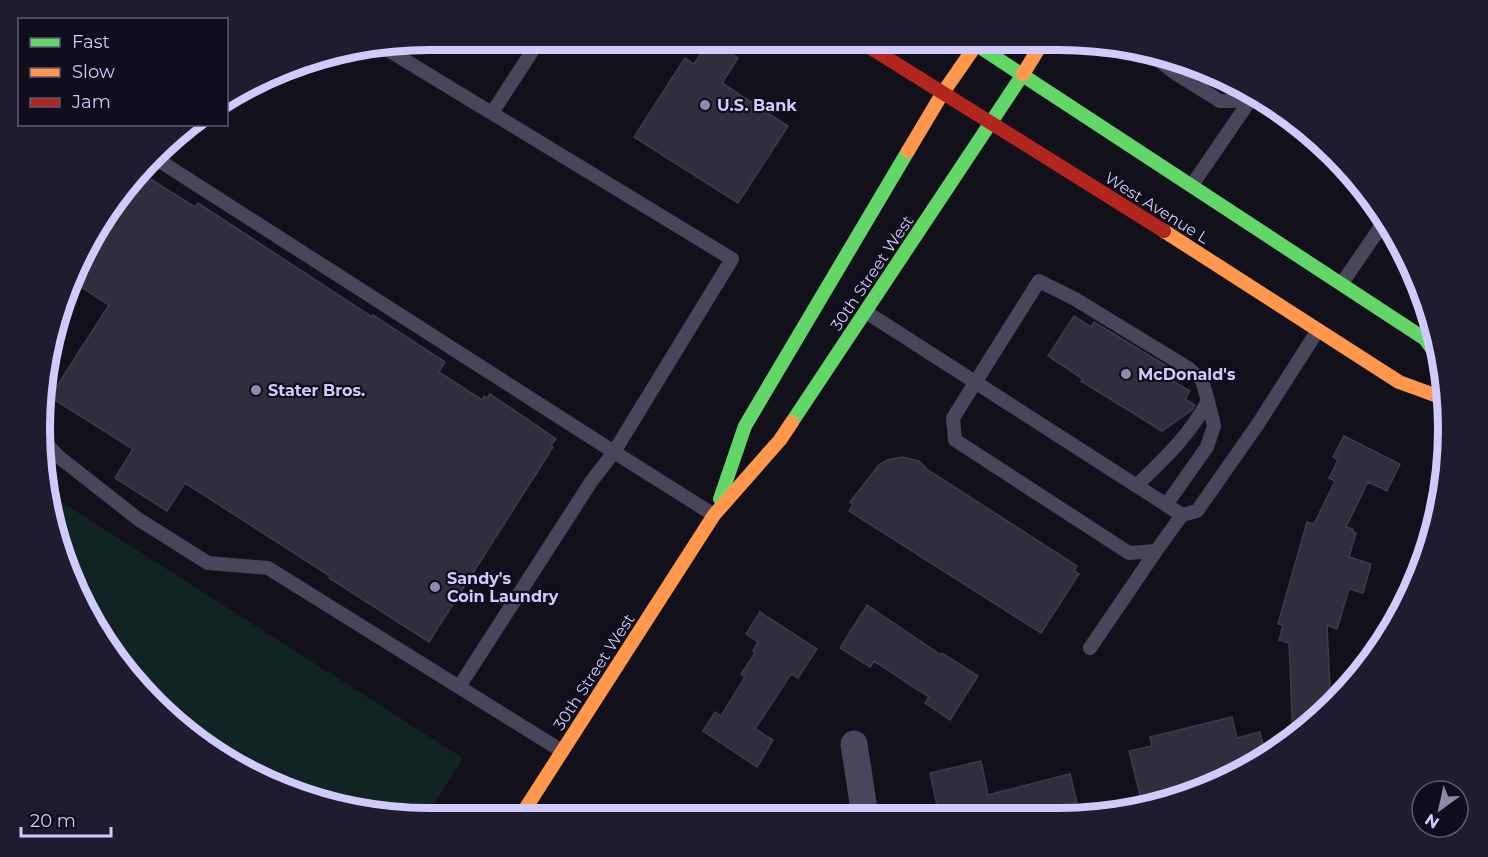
<svg xmlns="http://www.w3.org/2000/svg" width="1488" height="857" font-family="Montserrat,sans-serif">
<style>
.green{fill:#102424}
.building{fill:#302e3c;stroke:#3e3a4e;stroke-width:1.5}
.lines{fill:none;stroke-linecap:round;stroke-linejoin:round}
.lane{stroke:#47465a;stroke-width:14}
.street{stroke:#47465a;stroke-width:27}
.fast{stroke:#63d668;stroke-width:14}
.slow{stroke:#ff974d;stroke-width:14}
.jam{stroke:#b3261e;stroke-width:14}
.poi-dot{fill:#8e8aae;stroke:#100d1d;stroke-width:2}
.labels{text-anchor:middle;dominant-baseline:central;stroke-width:4.5;stroke-linejoin:round;paint-order:stroke}
.poi-label{font-size:16px;font-weight:bold;fill:#d1cbfd;stroke:#100d1d;text-anchor:start}
.street-label{font-size:16px;fill:#d1cbfd;stroke:#100d1d}
.rim{fill:none;stroke:#d1cbfd;stroke-width:8}
</style>
<rect width="100%" height="100%" fill="#12101a"/>
<path class="green" d="M49,494L463,758L426,817H403L304,797L233,766L135,685L69,577Z"/>
<path class="building" d="M710,40L738,58L722,83L788,126L738,203L634,137L685,58L694,64Z
M152,180L195,207L198,203L372,317L373,315L445,362L439,372L482,400L484,396L487,398L490,394L556,439L551,445L553,447L429,642L329,578L330,576L185,483L167,511L115,478L133,449L50,397L109,305L73,282L105,212L130,185Z
M1074,316L1091,327L1094,322L1114,334L1178,373L1173,381L1190,391L1185,399L1195,405L1192,410L1162,431L1081,381L1083,379L1048,356Z
M1344,436L1400,464L1387,491L1368,482L1346,527L1353,529V532L1356,533L1349,557L1371,564L1363,593L1349,589L1337,629L1327,625L1331,707L1293,739L1289,643L1279,640L1283,625L1278,624L1307,522L1314,524L1335,481L1329,478L1338,460L1333,457Z
M903,457L919,461L928,470L1077,566L1074,571L1079,574L1041,633L849,511L853,504L850,502L879,465L887,460Z
M867,605L941,655L942,653L978,676L950,720L925,703L929,697L874,661L870,667L840,648Z
M760,612L817,649L798,678L791,674L755,729L773,740L757,767L703,731L715,712L721,716L745,677L741,674L755,653L753,651L758,642L746,634Z
M1232,717L1237,738L1260,732L1266,757L1185,797L1143,807L1129,751L1152,746L1150,737Z
M981,761L988,795L1070,774L1080,815H939L930,773Z"/>
<g class="lines">
<path class="lane" d="M1148,52L1175,73L1220,101H1233L1254,96
M492,113L540,39
M155,158L614,452L732,259L383,47
M1192,185L1255,93
M1342,283L1384,222
M866,312L1182,515L1197,511L1258,424L1318,330
M41,438L59,457L138,519L208,563L268,568L562,751
M1136,486C1164,459 1189,436 1208,401L1202,380L1188,368L1075,299L1039,281L953,418L955,440L1129,553L1156,551L1182,515
M1166,505L1207,447L1214,426L1208,401
M1090,648L1156,551
M459,687L591,482L614,452L714,515"/>
<path class="street" d="M854,744L865,816"/>
<path class="fast" d="M969,40L1425,339L1438,357
M792,422L1023,74
M720,499L745,426L908,151"/>
<path class="slow" d="M1023,74L1044,40
M908,151L942,94L976,45
M1164,231L1399,382L1440,397
M520,817L714,515L780,440L792,422"/>
<path class="jam" d="M858,40L1164,231"/>
</g>
<g class="poi-dot">
<circle cx="705" cy="105" r="6"/>
<circle cx="1126" cy="374" r="6"/>
<circle cx="256" cy="390" r="6"/>
<circle cx="435" cy="587" r="6"/>
</g>
<g class="labels">
<g class="poi-label">
<text x="717" y="105">U.S. Bank</text>
<text x="1138" y="374">McDonald's</text>
<text x="268" y="390">Stater Bros.</text>
<text x="447" y="578">Sandy's<tspan x="447" dy="18">Coin Laundry</tspan></text>
</g>
<g class="street-label">
<text transform="translate(1157 208) rotate(32)">West Avenue L</text>
<text transform="translate(872 273) rotate(-56)">30th Street West</text>
<text transform="translate(594 672) rotate(-57)">30th Street West</text>
</g>
</g>
<path d="M0 0H1488V857H0ZM429 50H1059A379 379 0 0 1 1438 429V429A379 379 0 0 1 1059 808H429A379 379 0 0 1 50 429V429A379 379 0 0 1 429 50Z" fill="#1f1c2f" fill-rule="evenodd"/>
<path class="rim" d="M429 50H1059A379 379 0 0 1 1438 429V429A379 379 0 0 1 1059 808H429A379 379 0 0 1 50 429V429A379 379 0 0 1 429 50Z"/>
<rect x="18" y="18" width="210" height="108" fill="#100d1d" stroke="#5d5977" stroke-width="1.5"/>
<rect x="30" y="38" width="30" height="9" fill="#63d668" stroke="#5d5977" stroke-width="1.5"/>
<text x="72" y="48" font-size="18" fill="#d1cbfd">Fast</text>
<rect x="30" y="68" width="30" height="9" fill="#ff974d" stroke="#5d5977" stroke-width="1.5"/>
<text x="72" y="78" font-size="18" fill="#d1cbfd">Slow</text>
<rect x="30" y="98" width="30" height="9" fill="#b3261e" stroke="#5d5977" stroke-width="1.5"/>
<text x="72" y="108" font-size="18" fill="#d1cbfd">Jam</text>
<g transform="translate(1440 809) rotate(213)"><circle r="28" fill="#100d1d" stroke="#5d5977" stroke-width="1.5"/>
<path d="M0-4.5L10 22L0 15L-10 22Z" fill="#8e8aae"/>
<text y="-9" font-size="16" font-weight="bold" text-anchor="middle" fill="#d1cbfd">N</text>
</g>
<path d="M21 827v9h90v-9" fill="none" stroke="#d1cbfd" stroke-width="3"/>
<text x="30" y="827" font-size="18" fill="#d1cbfd" stroke="#100d1d" stroke-width="4.5" paint-order="stroke">20 m</text>
</svg>
